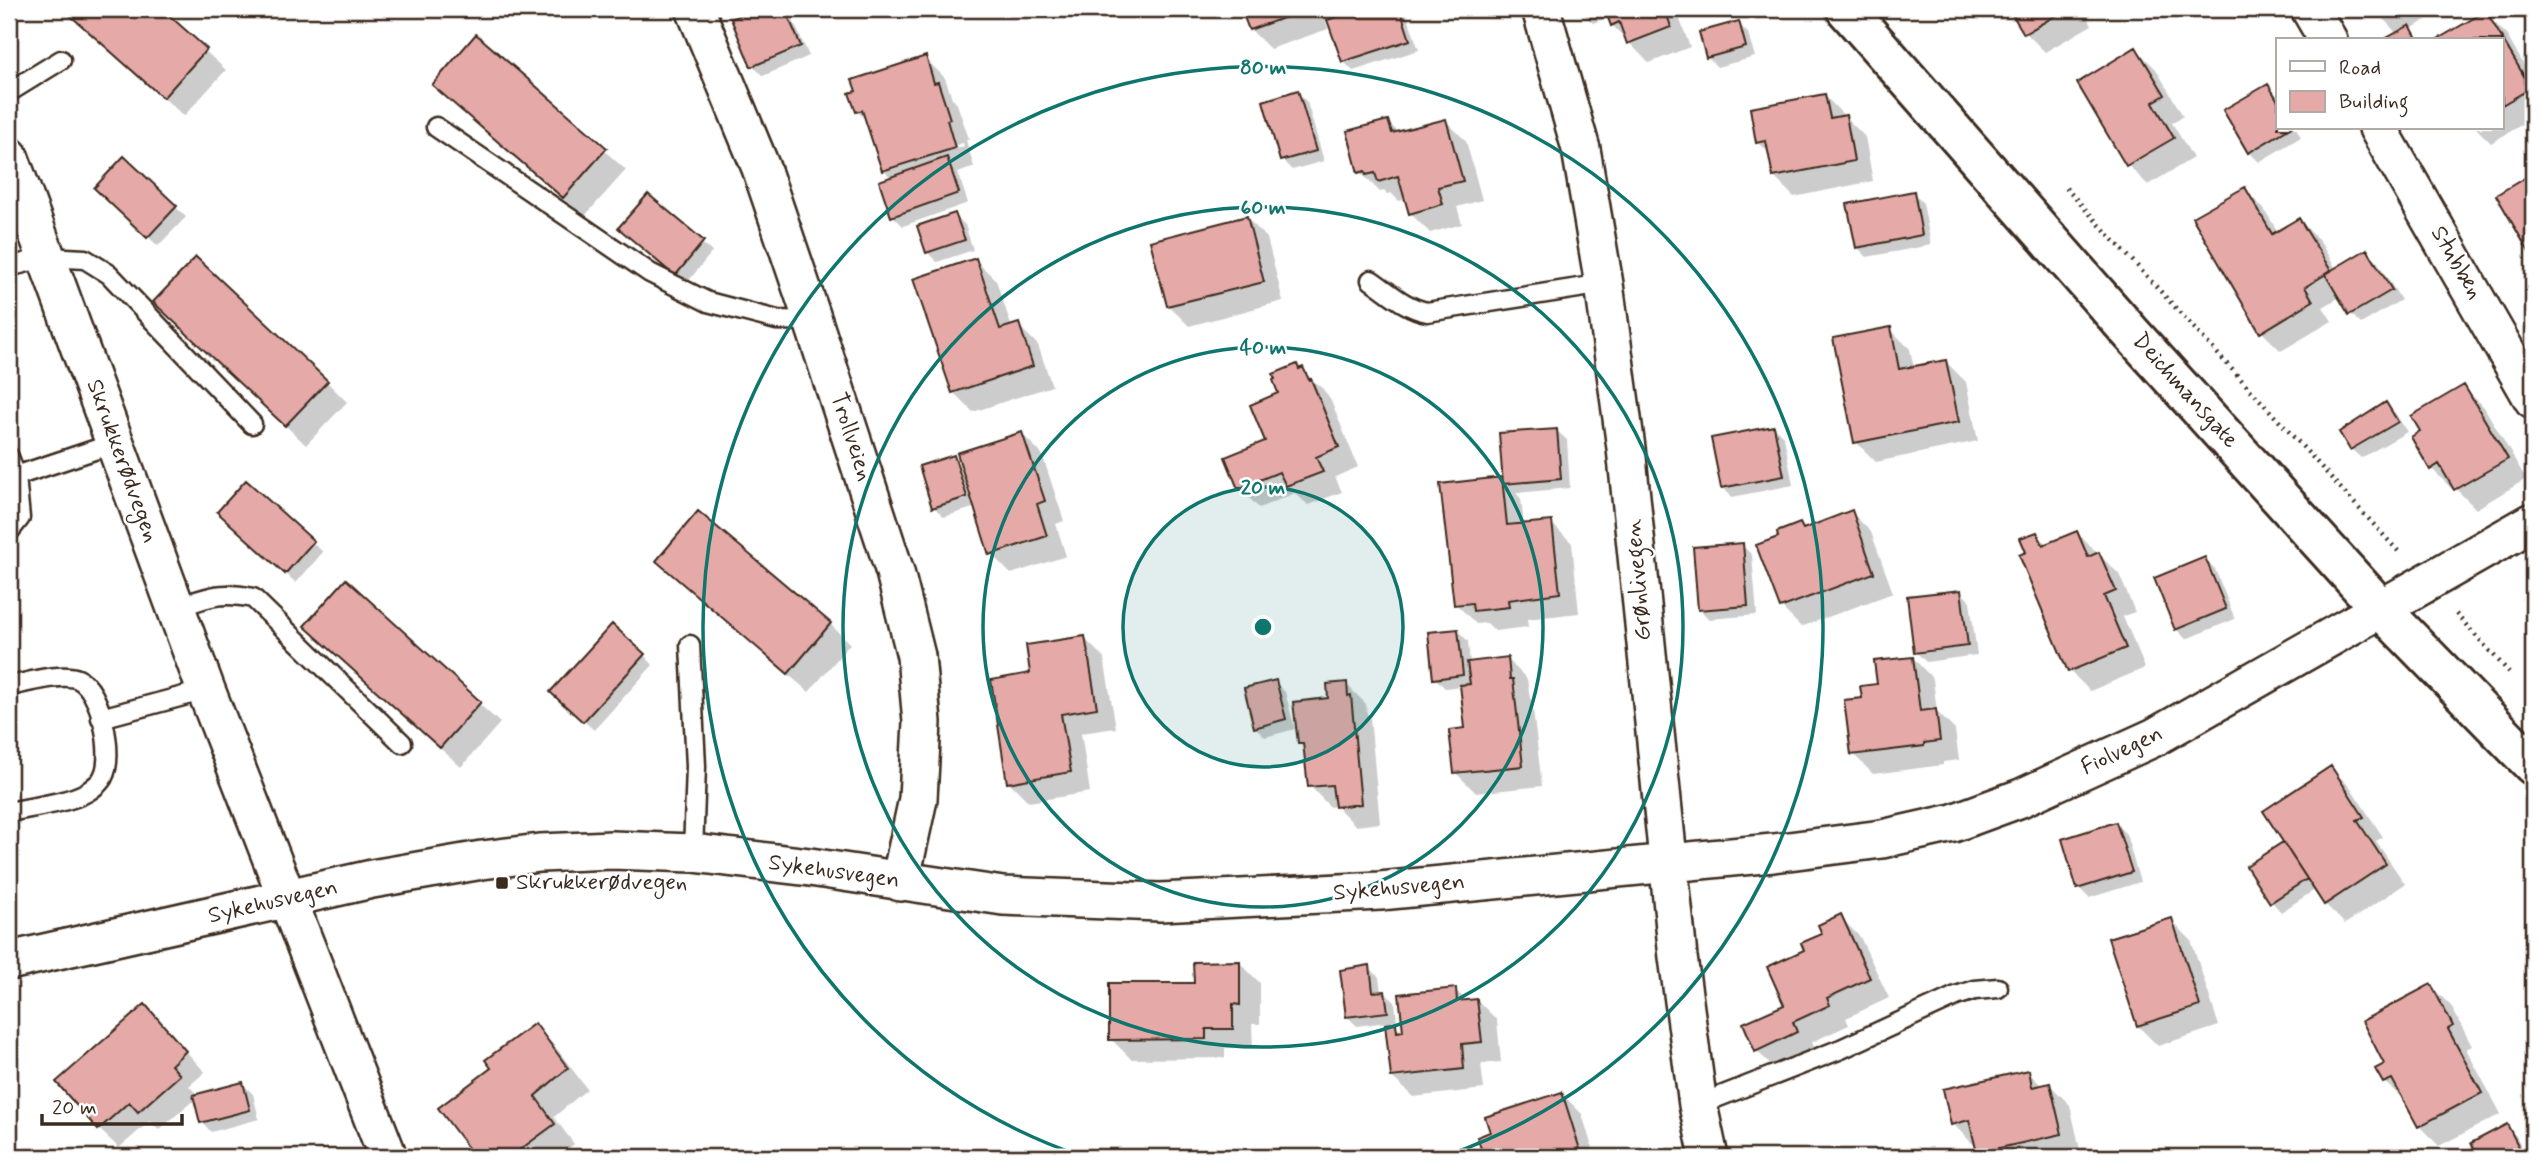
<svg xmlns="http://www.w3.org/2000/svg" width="2542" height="1166" font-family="Mynerve,sans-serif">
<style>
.shadow{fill:#0003;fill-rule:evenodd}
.building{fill:#e5aaa8;stroke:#3b2a1e;stroke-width:2}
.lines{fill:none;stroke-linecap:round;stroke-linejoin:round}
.service-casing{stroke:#3b2a1e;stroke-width:23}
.minor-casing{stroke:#3b2a1e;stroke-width:42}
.tertiary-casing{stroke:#3b2a1e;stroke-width:44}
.path{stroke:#3b2a1e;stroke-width:4.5;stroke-dasharray:2 5;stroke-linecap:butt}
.service{stroke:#fff;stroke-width:18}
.minor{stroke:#fff;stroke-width:37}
.tertiary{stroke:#fff;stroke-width:38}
.ring{fill:none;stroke:#0f766e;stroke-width:3.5}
.poi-dot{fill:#3b2a1e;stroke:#fff;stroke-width:2.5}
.labels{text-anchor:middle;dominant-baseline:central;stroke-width:5;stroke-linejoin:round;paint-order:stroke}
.street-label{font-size:23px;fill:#3b2a1e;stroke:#fff}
.poi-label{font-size:23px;fill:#3b2a1e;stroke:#fff;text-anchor:start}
.centre{fill:#0f766e;stroke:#fff;stroke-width:3.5}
.ring-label{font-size:21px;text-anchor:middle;font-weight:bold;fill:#0f766e;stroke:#fff;stroke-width:5;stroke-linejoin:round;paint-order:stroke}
</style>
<rect width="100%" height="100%" fill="#fff"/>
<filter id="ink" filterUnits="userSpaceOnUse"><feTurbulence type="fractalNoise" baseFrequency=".0143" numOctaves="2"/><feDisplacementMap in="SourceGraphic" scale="14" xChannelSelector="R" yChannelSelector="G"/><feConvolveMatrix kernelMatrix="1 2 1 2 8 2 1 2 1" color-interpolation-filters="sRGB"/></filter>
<g filter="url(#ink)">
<path class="shadow" d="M63,9H159L226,70L184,116Z
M759,9H788L809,56L763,76L753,66L733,20Z
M798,9H817L803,14Z
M1243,9H1322L1328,29L1270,49L1250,29Z
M1367,9H1405L1419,50L1353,71L1343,61L1330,21Z
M1579,9H1676L1690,47L1649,63L1612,25L1609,17L1593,23Z
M2011,9H2083L2092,25L2045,52L2025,32Z
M2375,9H2432L2436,14L2411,29L2421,40H2387L2397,34Z
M2485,13L2505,33L2533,80V118L2491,143L2476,128H2502V40H2440Z
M1738,23L1748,33L1755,57L1717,67L1707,57Z
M476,36L626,170L584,217L434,84Z
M2136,49L2156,69L2183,116L2172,123L2193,158L2148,185L2128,165L2079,83Z
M925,58L945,78L952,98L957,104L969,139L966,140L974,167L958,173L968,203L903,226L893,216L891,178L884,170L868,122L857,111ZM963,143L964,146L893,169V166Z
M2268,86L2278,96V128H2296L2301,137L2259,162L2249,152Z
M1297,92L1307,102L1324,161L1292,170L1282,160Z
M1825,96L1865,137L1873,181L1794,197L1774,177L1770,154L1758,142Z
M1446,121L1466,141L1482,200L1457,207L1462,224L1430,233L1410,213L1406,199L1399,201L1391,193L1387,194L1384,191L1380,192L1360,172L1388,122L1399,133Z
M124,158L186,217L158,246L106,198Z
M2244,189L2264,209L2278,232L2299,220L2319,240L2336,269L2367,251L2377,261L2401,300L2361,324L2351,314L2340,297L2323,307L2332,321L2281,351L2262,332Z
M1913,193L1923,203L1931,245L1867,257L1857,247Z
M648,196L712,252L686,284L630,238Z
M955,215L965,225L973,250L937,262L927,252Z
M1247,218L1267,238L1283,301L1189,326L1169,306L1152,242Z
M975,260L996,280L1012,328L1018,325L1038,345L1052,386L973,412L953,392Z
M176,322L327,382L347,402L306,445Z
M1890,329L1910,349L1914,368L1946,362L1966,382L1978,441L1876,462L1856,442Z
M1297,366L1323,389L1331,401L1358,467L1335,477L1342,492L1308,505L1295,493L1259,508L1239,488L1267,442L1280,394Z
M2464,388L2484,407L2526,479L2476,509L2454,487L2452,489L2432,469L2422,432Z
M2386,404L2396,414L2407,432L2361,458L2351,449Z
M1774,427L1784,437L1793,485L1732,497L1722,487Z
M1557,431L1567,440L1570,488L1516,493L1521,499L1524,525L1551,523L1572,543L1579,613L1527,619L1528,627L1495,631L1487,623L1476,624L1456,604L1501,479L1505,483Z
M1022,434L1042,454L1064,521L1056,524L1066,556L1011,574L991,554L976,507L944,517L934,507L953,457L963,467Z
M246,482L323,552L296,583L229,522Z
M1851,512L1871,532L1893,593L1801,627L1781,607V538L1800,525L1805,530Z
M2077,533L2119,574L2135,612L2123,616L2145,668L2090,691L2070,671L2036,534L2048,545Z
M1742,545L1752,555L1757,615L1709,619L1699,609Z
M2205,559L2215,569L2235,619L2186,639L2176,629Z
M658,561L830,624L850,644L809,692L678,581Z
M346,582L500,723L461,767L326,646Z
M1960,591L1970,601L1977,655L1926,662L1916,652Z
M1458,631L1468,641L1470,664L1507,659L1527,679L1530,698L1532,701L1542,786L1476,793L1456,773L1467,730L1462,686L1445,688L1435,678Z
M1084,638L1104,658L1116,728L1081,733L1090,792L1029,802L1009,782L1032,675Z
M644,655L653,665L594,730L562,702Z
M1913,658L1933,679L1937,712L1955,730L1959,760L1943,762V765L1873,774L1853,754L1864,699Z
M1275,682L1285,692L1295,729L1265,737L1255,727Z
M1346,684L1366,704L1367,714L1370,717L1380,823L1356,826L1336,806L1330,807L1310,786L1305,748L1300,743L1330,699Z
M2331,768L2351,788L2383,837L2376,841L2405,884L2345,924L2325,904L2316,889L2281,912L2272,902L2248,867L2285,842Z
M2116,824L2126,834L2140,882L2089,898L2079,888Z
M1840,917L1860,937L1889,998L1846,1018L1849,1025L1812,1042L1816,1052L1777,1071L1757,1051L1787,1006L1806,951Z
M2171,920L2191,940L2219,1026L2158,1046L2138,1026Z
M1240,963L1260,983V1024H1252L1253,1048H1225V1058L1131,1059L1111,1039L1195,984Z
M1369,967L1379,977L1381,993H1385L1395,1002L1397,1021L1392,1022L1405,1034L1455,990L1467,1001L1477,1000L1497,1020L1501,1062L1481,1064L1484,1089L1413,1097L1392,1077L1387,1022L1357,1026L1347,1016Z
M2431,986L2451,1006L2472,1046L2466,1049L2501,1114L2439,1146L2419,1126L2406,1101L2384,1082L2386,1064Z
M145,1007L205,1072L189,1086L198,1095L243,1084L253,1094L259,1119L211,1132L202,1122L196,1098L159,1130L150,1121L119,1148L99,1129Z
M534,1025L554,1045L587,1089L554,1117L574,1144L557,1157H477L441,1108L493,1068Z
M2028,1072L2043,1087L2050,1085L2070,1105L2081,1154L2067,1157H1983L1978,1152L1976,1143L1973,1144L1953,1124Z
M1562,1094L1582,1114L1595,1157L1485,1156Z
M2506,1126L2516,1136L2527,1157H2480L2473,1144Z"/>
<path class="building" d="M63,9H162L207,49L163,98Z
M754,9H785L801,46L751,67L731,19Z
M1241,9H1309L1249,30Z
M1362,9H1400L1410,40L1342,62L1327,20Z
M1605,9H1665L1671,27L1627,44L1619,22L1611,26Z
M2009,9H2067L2024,34Z
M2373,9H2391L2378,17Z
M2486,11L2531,88L2502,105V40H2436Z
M1739,21L1746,47L1706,58L1699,32Z
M2410,25L2418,40H2383Z
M476,34L607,148L563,198L432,85Z
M2136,47L2165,95L2153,102L2174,138L2126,166L2077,83Z
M926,56L934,83L938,82L950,119L947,120L955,148L882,171L862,110L856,112L849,93L856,91L852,80Z
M2268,84L2278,101V128H2290L2248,153L2223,110Z
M1298,90L1316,151L1280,161L1263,101Z
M1825,94L1830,118L1846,115L1854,161L1773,177L1766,141L1756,143L1750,108Z
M1446,119L1463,181L1438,187L1443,204L1409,214L1398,176L1378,182L1375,173L1366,175L1365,171L1358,173L1347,131L1388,120L1392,133Z
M124,156L177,206L147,238L94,188Z
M947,157L959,193L891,217L879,181Z
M2533,173V259L2496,195Z
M2245,187L2272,234L2299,218L2331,271L2305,287L2313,301L2260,333L2192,217Z
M1914,191L1922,235L1856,248L1847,204Z
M648,194L704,241L675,276L618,228Z
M955,213L965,240L926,253L917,226Z
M1247,216L1264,282L1167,306L1150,241Z
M2367,249L2392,290L2349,315L2325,274Z
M196,257L328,381L285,426L153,302Z
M976,258L1000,329L1019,323L1033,366L952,393L913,279Z
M1891,327L1899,369L1946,360L1959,422L1854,443L1833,338Z
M1297,364L1299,369L1303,367L1309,380L1311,379L1339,447L1316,457L1323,472L1286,486L1279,472L1238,489L1225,457L1265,441L1250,405L1278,393L1273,380L1275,379L1273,374Z
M2464,385L2508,459L2454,490L2439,464L2430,470L2411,437L2420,431L2411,416Z
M2386,402L2398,422L2350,450L2339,432Z
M1774,426L1784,476L1721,488L1711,438Z
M1557,429L1561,479L1503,484L1499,433Z
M1022,432L1045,501L1037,504L1047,536L989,555L957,453Z
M954,455L967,497L932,508L919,466Z
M1502,477L1507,525L1552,521L1560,593L1508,600L1509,607L1473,611L1472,603L1454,605L1440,484Z
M246,480L314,541L285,574L217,512Z
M1852,510L1874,573L1780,608L1756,545L1778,537L1777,532L1800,523L1803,529Z
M698,511L831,623L788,674L656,561Z
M2077,531L2088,557L2099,552L2116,591L2104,596L2126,648L2068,672L2019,555L2026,552L2020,538L2037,532L2043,545Z
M1743,543L1748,606L1698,610L1693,547Z
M2205,557L2226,609L2175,630L2154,578Z
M346,579L481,702L440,748L304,626Z
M1961,590L1968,646L1914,653L1907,596Z
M2533,594V616L2523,599Z
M612,624L645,654L583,722L550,692Z
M1458,629L1463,675L1433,679L1428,632Z
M1085,636L1097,708L1061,714L1071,772L1007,783L991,680L1030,673L1026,645Z
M1508,657L1510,679H1513L1523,766L1454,773L1449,730L1465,728L1460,685L1470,684L1467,662Z
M1913,657L1920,711L1936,709L1940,741L1924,743V746L1851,755L1844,700L1862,698L1860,686L1877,684L1874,661Z
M1276,680L1286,719L1254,728L1244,688Z
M1347,682L1348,696L1351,695L1361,804L1335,807L1332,785L1308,787L1303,743H1298L1293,702L1328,698L1327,684Z
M2331,766L2364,817L2357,820L2386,864L2324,905L2263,811Z
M2116,822L2132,872L2077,889L2062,839Z
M2283,842L2307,879L2270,903L2246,866Z
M1841,914L1870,978L1827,998L1830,1005L1793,1022L1797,1032L1755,1052L1743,1023L1784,1005L1767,967L1804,950L1801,943L1822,934L1818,925Z
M2172,918L2200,1006L2137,1026L2108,938Z
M1240,961V1005L1233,1004V1029H1206V1039L1109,1040V983H1194L1193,962Z
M1370,965L1373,992L1385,991L1388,1012L1346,1017L1340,970Z
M2431,984L2453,1026L2448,1029L2482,1093L2418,1127L2392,1079L2383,1083L2375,1069L2384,1064L2362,1021Z
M1456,988L1457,1001L1477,999L1482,1042L1462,1044L1464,1069L1391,1077L1385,1024L1396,1023L1397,1032L1403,1031L1399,994Z
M145,1004L186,1051L171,1065L180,1075L138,1112L129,1102L98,1130L56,1082Z
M535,1023L568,1068L535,1096L555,1124L510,1157H475L438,1108L491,1068L485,1060Z
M2029,1070L2032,1087L2050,1083L2062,1134L1977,1153L1969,1120L1951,1125L1943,1089Z
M243,1082L250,1110L200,1123L193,1095Z
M1562,1092L1582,1156L1498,1157L1497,1153L1484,1157L1477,1137L1490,1132L1485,1117Z
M2507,1124L2524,1157H2478L2471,1143Z"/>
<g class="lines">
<defs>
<path id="service" d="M9,92L61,60
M436,127L650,273L708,302L777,320L813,321
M9,267L47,257L85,259L109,274L252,424
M1371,280C1389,292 1405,308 1427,312L1604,284
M9,457L16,476L20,518L9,532
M16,476L115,443
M176,608C208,597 219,591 253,598L402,743
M690,645L696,766L693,853
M9,686C26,683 62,672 78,679C101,689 115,756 103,777C101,782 92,789 87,792C68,803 31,807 9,812
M101,718L206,690
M1698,1105L1841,1049L1956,996L1975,990L1998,988"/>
<path id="minor" d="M695,9L761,168L813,321L895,572L916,656L922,722L918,799L900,882
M1541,9L1581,149L1604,284L1626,448L1678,957L1698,1105L1709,1157
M2310,9L2328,40
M2378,128L2533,399
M9,156L206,690L388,1157
M9,961L372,879L482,860L540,853L612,850L693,853L810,867L1003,896L1160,902L1380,891L1773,853L1882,839L1953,823L2021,798L2155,737L2533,522"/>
<path id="tertiary" d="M1846,9L2131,333L2380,608L2533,765"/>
</defs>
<use href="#service" class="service-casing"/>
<use href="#minor" class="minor-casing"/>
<use href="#tertiary" class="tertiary-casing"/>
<path class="path" d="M2066,188L2398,551
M2456,614L2509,672"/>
<use href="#service" class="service"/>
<use href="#minor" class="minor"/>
<use href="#tertiary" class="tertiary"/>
</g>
</g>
<circle cx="1263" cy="627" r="140" fill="#0f766e" fill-opacity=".12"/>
<g class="ring">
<circle cx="1263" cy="627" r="140"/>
<circle cx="1263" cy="627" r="280"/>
<circle cx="1263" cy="627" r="420"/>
<path d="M1081 1156A560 560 0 1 1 1445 1156"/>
</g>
<rect class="poi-dot" x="495" y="876" width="14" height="14" rx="3.5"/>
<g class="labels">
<g class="street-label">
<text transform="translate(2456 263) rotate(60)">Stubben</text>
<text transform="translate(2185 391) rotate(48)">Deichmansgate</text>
<text transform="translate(851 437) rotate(72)">Trollveien</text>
<text transform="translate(122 461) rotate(70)">Skrukkerødvegen</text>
<text transform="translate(1639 580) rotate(-95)">Grønlivegen</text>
<text transform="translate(2122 751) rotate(-25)">Fiolvegen</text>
<text transform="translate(834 872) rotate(8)">Sykehusvegen</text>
<text transform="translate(1399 888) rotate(-5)">Sykehusvegen</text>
<text transform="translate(273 902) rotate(-13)">Sykehusvegen</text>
</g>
<g class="poi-label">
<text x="516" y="883">Skrukkerødvegen</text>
</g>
</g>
<circle cx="1263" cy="627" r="10" class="centre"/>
<g class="ring-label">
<text x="1263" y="74">80 m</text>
<text x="1263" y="214">60 m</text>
<text x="1263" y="354">40 m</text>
<text x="1263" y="494">20 m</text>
</g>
<rect width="2542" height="1166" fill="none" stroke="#fff" stroke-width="35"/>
<rect x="18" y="18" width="2507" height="1131" fill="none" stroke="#3b2a1e" stroke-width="2.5" filter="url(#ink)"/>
<rect x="2276" y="38" width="228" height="91" fill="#ffffff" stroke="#b1aaa5" stroke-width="2"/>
<rect x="2290" y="61" width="35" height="10" fill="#ffffff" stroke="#b1aaa5" stroke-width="2"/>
<text x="2339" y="74" font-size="21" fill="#3b2a1e">Road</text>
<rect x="2290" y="91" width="35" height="21" fill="#e5aaa8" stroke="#b1aaa5" stroke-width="2"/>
<text x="2339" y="108" font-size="21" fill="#3b2a1e">Building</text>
<path d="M42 1114v10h140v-10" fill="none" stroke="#3b2a1e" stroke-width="3.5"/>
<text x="52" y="1114" font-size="21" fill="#3b2a1e" stroke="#ffffff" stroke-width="5" paint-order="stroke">20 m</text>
</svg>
